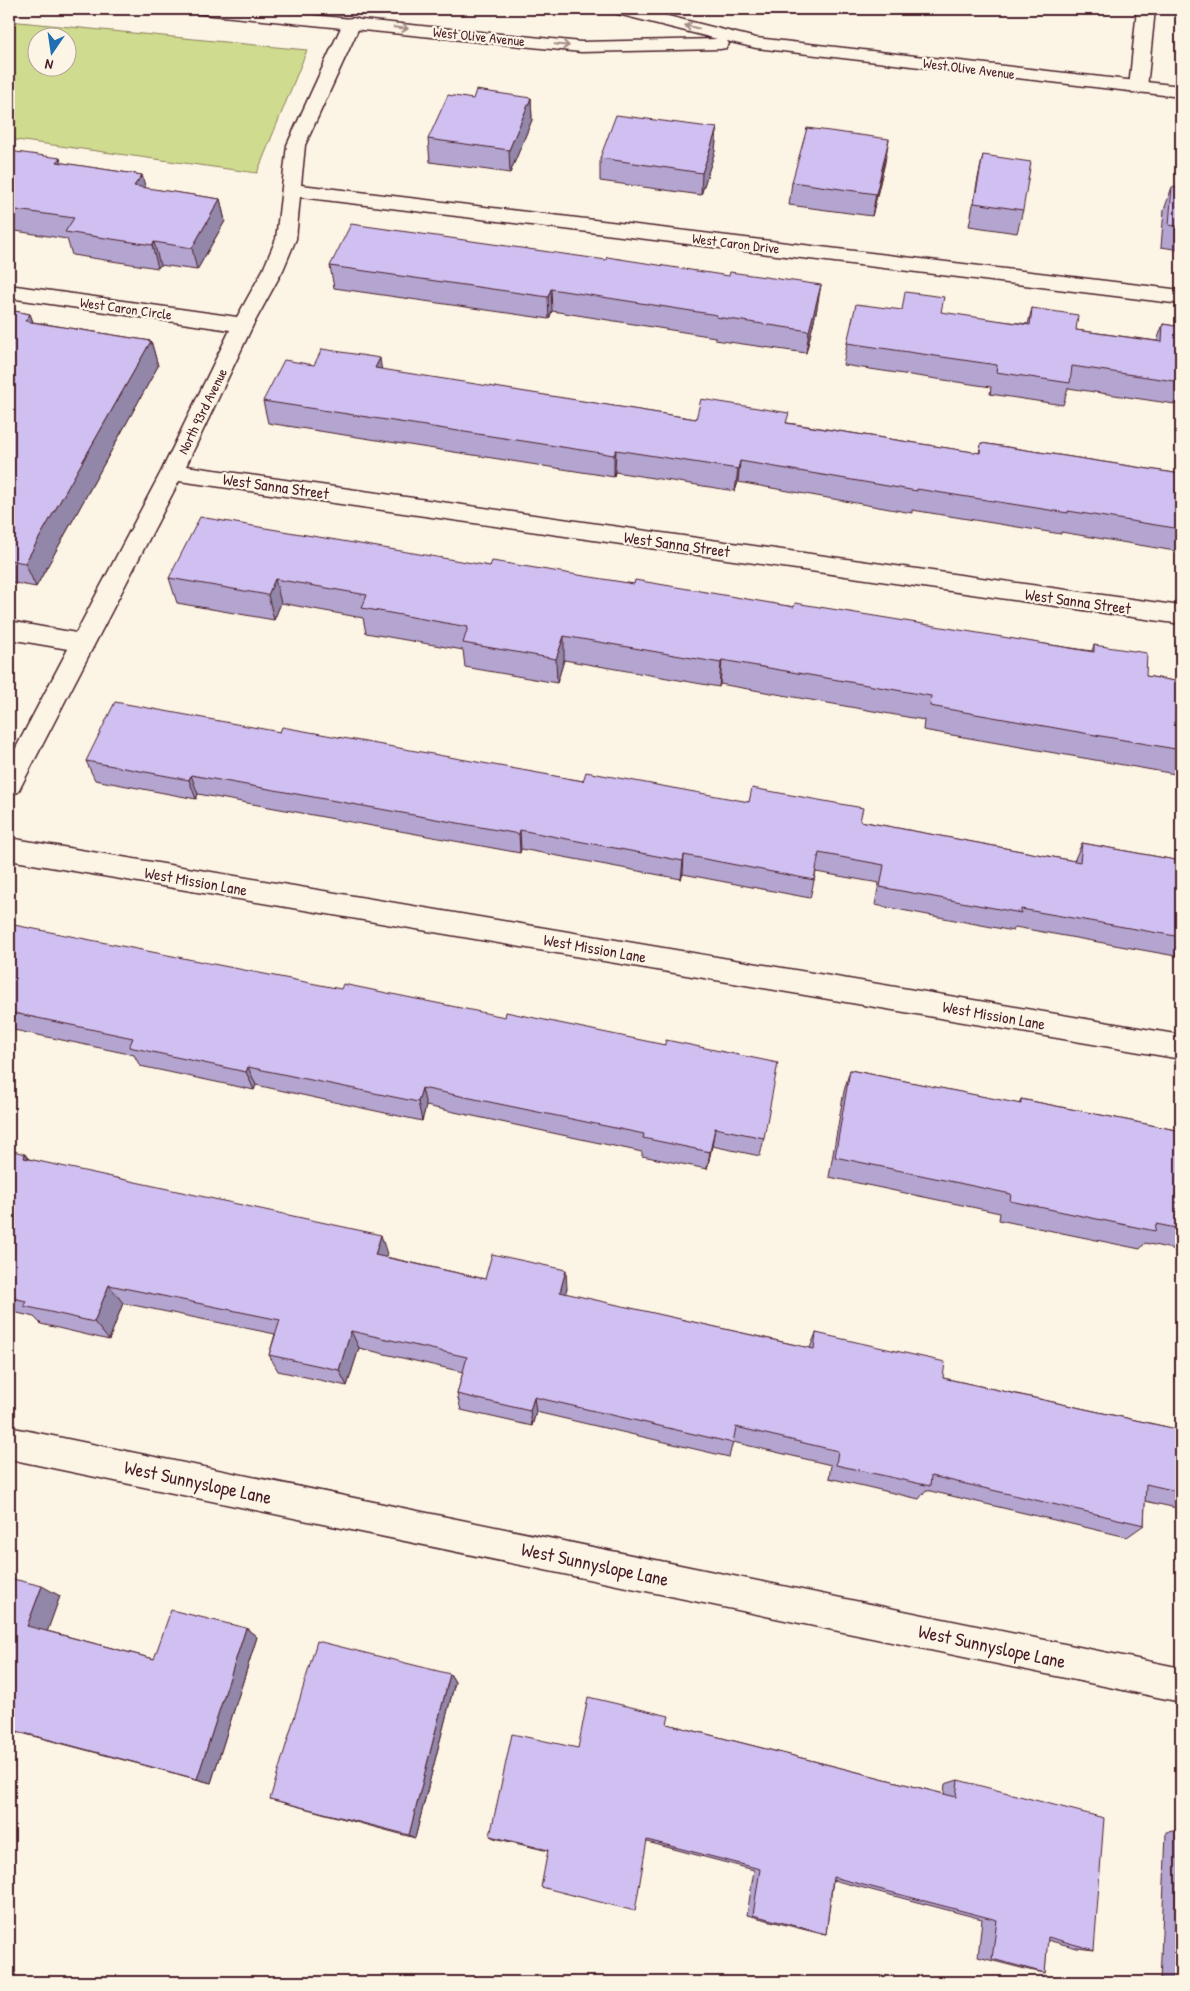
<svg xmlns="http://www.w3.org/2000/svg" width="1190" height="1991" font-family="'Patrick Hand',sans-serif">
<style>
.green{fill:#cfdb8e;stroke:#8c7d5c;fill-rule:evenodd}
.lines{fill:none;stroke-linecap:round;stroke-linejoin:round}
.minor-casing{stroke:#4a1f2b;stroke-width:3}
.major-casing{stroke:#4a1f2b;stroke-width:3}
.minor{fill:#fcf5e5;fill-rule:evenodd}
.major{fill:#fcf5e5;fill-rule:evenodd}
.wall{fill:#b3a5cf;stroke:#4a1f2b}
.shaded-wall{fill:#9286a9;stroke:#4a1f2b}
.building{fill:#d0c0f1;stroke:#4a1f2b}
.oneway{stroke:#a38a88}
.labels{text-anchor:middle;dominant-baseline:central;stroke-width:4.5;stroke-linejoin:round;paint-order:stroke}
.far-street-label{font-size:14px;fill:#4a1f2b;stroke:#fcf5e5}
.street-label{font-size:16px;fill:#4a1f2b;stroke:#fcf5e5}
.near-street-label{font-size:19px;fill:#4a1f2b;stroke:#fcf5e5}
</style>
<rect width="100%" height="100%" fill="#fcf5e5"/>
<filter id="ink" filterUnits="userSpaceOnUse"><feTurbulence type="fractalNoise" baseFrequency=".02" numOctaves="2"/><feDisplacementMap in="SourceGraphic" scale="10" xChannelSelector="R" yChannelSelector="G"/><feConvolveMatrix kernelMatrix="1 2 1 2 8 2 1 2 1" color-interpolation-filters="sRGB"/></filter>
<g filter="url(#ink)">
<path class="green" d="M9,21L307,50L257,173L9,139ZM38,38H68V68H38Z"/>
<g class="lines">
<defs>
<path id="minor" d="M1137,9H1155L1147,88L1144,92L1138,93L1132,92L1129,88Z
M352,18L358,19L361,23L305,145L301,185L1181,290V304L300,197L296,239L283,270L253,325L186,466L1181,606V624L179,481L18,792L9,795V761L68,649L9,639V621L76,633L161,472L230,330L9,298V285L237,317L263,270L276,239L287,145L343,23L346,19Z
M9,838L1181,1035V1059L9,860Z
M9,1427L1181,1668V1702L9,1459Z"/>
<path id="major" d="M193,9H252L581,42L717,39L614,13L611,9H640L756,38L1181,86V97L756,48L727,41L729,44L726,48L720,49L581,52L202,14L196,13Z"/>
</defs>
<use href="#minor" class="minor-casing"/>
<use href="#major" class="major-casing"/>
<use href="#minor" class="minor"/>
<use href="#major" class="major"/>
</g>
<path class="wall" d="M531,98L532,120L510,173L430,162L428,139Z
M717,128L715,151L701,195L600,181V158Z
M9,151L62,163L142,175L145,188L220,199L225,221L197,270L160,265L158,268L72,255L67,239L9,230Z
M983,155L1023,210L1017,233L969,226L978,178Z
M885,162L872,216L789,205L792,182Z
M1172,187L1181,189V250L1161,247L1164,210Z
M330,266L817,308L806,353L715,340V337L552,311L549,319L334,288Z
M1032,308L1076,330L1157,341L1163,324L1181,327V405L1068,388L1063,405L990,394L991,387L843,365L847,343L902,310L1028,324Z
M9,310L30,314L33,322L151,341L158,366L36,587L9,582Z
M314,365L381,370L696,419L788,423L979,453L981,443L1181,474V552L1061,532V534L912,510V513L738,482L735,491L615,472L614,477L268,423L263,401Z
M490,566L634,584L794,607L1092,651L1094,645L1146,676L1181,682V775L923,730L924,720L720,684L719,687L564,660L557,683L465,667L463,650L366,633L363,618L281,603L274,620L177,603L169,578Z
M280,732L583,781L749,802L860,821L1074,861L1082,843L1181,861V957L1015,927L1013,931L875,905L879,883L816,872L810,898L683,874L681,879L521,849L520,853L198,794L196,799L95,780L86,761Z
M9,924L764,1138L760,1156L712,1146L707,1169L642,1156V1152L426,1106L422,1121L256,1085L254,1090L140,1066L134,1055L9,1029Z
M850,1070L1019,1104L1021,1099L1181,1131V1251L1145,1243L1140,1249L999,1220L1000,1213L829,1177L844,1091Z
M9,1150L29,1159L387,1254L386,1257L485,1279L567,1288L565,1294L810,1348L816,1333L943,1378L1181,1430V1509L1145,1501L1144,1525L1127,1537L926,1490L919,1499L829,1478L831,1465L733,1442L729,1457L536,1412L532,1426L461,1410L457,1394L463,1372L359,1348L347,1386L278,1371L269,1355L275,1334L123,1303L109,1340L41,1324L34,1317L9,1311Z
M9,1578L60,1596L47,1631L154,1659L246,1628L257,1637L211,1783L10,1730L9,1735Z
M450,1674L455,1682L415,1838L270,1799Z
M667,1724L944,1794L945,1784L958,1780L1094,1950L1077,1948L1047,1940L1045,1973L1029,1970L978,1957L982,1919L833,1880L826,1934L818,1933L747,1915L754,1870L647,1842L548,1851L494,1838L490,1836L578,1748Z
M1181,1830V1982H1160L1166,1832Z"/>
<path class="shaded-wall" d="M531,98L532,120L510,173L509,150Z
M717,128L715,151L701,195L702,173Z
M889,139L885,162L872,216L876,194Z
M60,158L67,181L57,162Z
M142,175L148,197L134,186Z
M220,199L225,221L197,270L192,248Z
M154,242L160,265L158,268L152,245Z
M821,285L817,308L806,353L809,331Z
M551,289L552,311L549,319L548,297Z
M30,314L39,339L25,321Z
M151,341L158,366L36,587L25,563Z
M380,358L383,380L375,368Z
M616,450L615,472L614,477V455Z
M740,461L738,482L735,491L738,469Z
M275,579L281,603L274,620L268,595Z
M564,636V660L557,683L556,659Z
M722,660L720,684L719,687L721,663Z
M191,775L198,794L196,799L189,780Z
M520,830L521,849L520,853L519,834Z
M684,855L683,874L681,879L683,861Z
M248,1067L256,1085L254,1090L246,1072Z
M422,1088L426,1106L422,1121L418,1102Z
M715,1128L712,1146L707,1169L710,1152Z
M25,1154L41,1175L24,1158Z
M381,1235L387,1254L381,1274L375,1255Z
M566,1270L567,1288L561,1310L560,1292Z
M109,1285L123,1303L109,1340L94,1322Z
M351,1331L359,1348L347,1386L339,1370Z
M534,1397L536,1412L532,1426L530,1411Z
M42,1586L60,1596L46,1635L27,1626Z
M246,1628L257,1637L211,1783L197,1779Z
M450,1674L455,1682L415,1838L409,1835Z
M9,1976L32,1982H9Z"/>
<path class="building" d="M476,90L531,98L509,150L428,139L448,95L473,99Z
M616,115L717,128L702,173L600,158Z
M807,128L889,139L876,194L792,182Z
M9,151L60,158L57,162L142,175L134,186L220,199L192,248L154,242L152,245L65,232L74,218L9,209Z
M983,155L1031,162L1023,210L974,203Z
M1172,187L1181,189V227L1169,225Z
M351,224L606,260L607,257L729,276L730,272L821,285L809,331L716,317L717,315L551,289L548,297L330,266Z
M905,292L944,297L941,312L1030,325L1032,308L1078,315L1076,330L1162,342L1163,324L1181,327V382L1072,366L1070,383L996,372L997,365L847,343L856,304L902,310Z
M9,310L30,314L25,321L151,341L25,563L9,560Z
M322,349L380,358L375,368L696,419L701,399L789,413L786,423L980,453L981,443L1181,474V529L1068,511V513L917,489V491L740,461L738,469L616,450L614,455L263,401L284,360L314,365Z
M200,517L490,566L492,561L634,584L635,580L794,607L795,603L1094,652V645L1147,653L1146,676L1181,682V750L930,706L931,696L722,660L721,663L564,636L556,659L463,643L468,627L362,608L367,595L275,579L268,595L169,578Z
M115,702L280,732L282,727L583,781L586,772L749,802L752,788L863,808L860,821L1080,862L1082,843L1181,861V937L1021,909V913L880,887L884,865L819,853L814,880L684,855L683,861L520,830L519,834L191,775L189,780L86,761Z
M9,924L341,989L343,984L505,1017L506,1012L665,1045L666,1040L778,1063L764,1138L715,1128L710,1152L643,1138L644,1134L422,1088L418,1102L248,1067L246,1072L129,1047L133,1038L9,1012Z
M850,1070L1021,1104V1099L1181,1131V1229L1156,1224L1155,1231L1010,1201L1011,1194L835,1157Z
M9,1150L25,1154L24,1158L381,1235L375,1255L485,1279L492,1254L566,1270L560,1292L814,1349L816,1333L945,1362L943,1378L1181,1430V1492L1146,1484L1144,1525L931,1476L930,1486L836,1465L838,1451L736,1427L733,1443L534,1397L530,1411L457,1394L467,1357L351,1331L339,1370L269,1355L280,1320L109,1285L94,1322L24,1306L26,1301L9,1297Z
M9,1578L42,1586L27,1626L154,1659L171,1610L246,1628L197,1779L9,1729Z
M317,1641L450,1674L409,1835L270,1799Z
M588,1697L669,1716L667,1724L956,1797L958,1780L1104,1818L1094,1950L1048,1937L1045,1973L992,1959L997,1920L833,1877L826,1934L753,1915L760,1869L647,1840L635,1911L541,1887L548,1850L490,1836L512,1734L578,1748Z"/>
<defs><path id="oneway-shaft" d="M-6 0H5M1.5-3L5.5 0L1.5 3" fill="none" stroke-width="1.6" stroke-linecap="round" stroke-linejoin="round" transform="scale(1.25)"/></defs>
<g class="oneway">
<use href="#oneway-shaft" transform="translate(692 27) rotate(-166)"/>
<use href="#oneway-shaft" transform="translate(401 28) rotate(6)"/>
<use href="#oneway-shaft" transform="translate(562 45) rotate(6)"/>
</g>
</g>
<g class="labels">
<g class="far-street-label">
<text transform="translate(479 36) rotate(6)">West Olive Avenue</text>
<text transform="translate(969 68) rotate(7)">West Olive Avenue</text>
<text transform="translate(736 243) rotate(7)">West Caron Drive</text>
<text transform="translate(126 308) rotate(8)">West Caron Circle</text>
<text transform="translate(202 411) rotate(-64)">North 93rd Avenue</text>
</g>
<g class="street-label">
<text transform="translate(276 486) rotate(8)">West Sanna Street</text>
<text transform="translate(677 544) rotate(8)">West Sanna Street</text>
<text transform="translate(1078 601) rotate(8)">West Sanna Street</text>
<text transform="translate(196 881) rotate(10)">West Mission Lane</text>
<text transform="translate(595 948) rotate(10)">West Mission Lane</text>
<text transform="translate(994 1015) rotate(10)">West Mission Lane</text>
</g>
<g class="near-street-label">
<text transform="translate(198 1482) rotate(12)">West Sunnyslope Lane</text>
<text transform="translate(595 1564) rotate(12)">West Sunnyslope Lane</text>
<text transform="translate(992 1646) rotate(12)">West Sunnyslope Lane</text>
</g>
</g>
<rect width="1190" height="1991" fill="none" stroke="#fcf5e5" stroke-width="30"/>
<rect x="15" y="15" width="1160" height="1961" fill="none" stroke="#4a1f2b" stroke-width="2" filter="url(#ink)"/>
<g transform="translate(52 52) rotate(193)"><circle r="24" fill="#fcf5e5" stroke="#b59f9b"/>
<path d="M0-4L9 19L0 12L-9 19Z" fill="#1f6fb2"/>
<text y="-8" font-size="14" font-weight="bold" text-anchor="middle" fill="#4a1f2b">N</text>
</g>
</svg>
